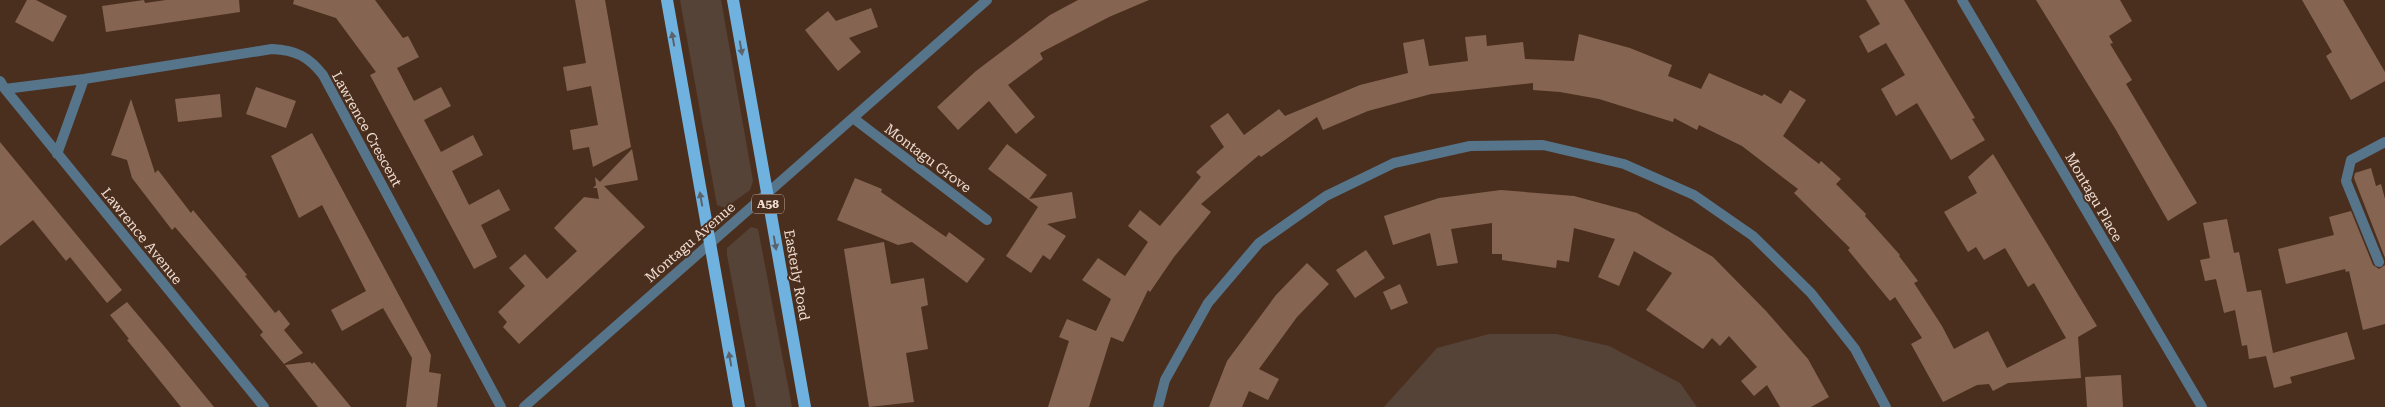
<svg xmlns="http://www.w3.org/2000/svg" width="2385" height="407" font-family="'Roboto Serif',serif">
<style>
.green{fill:#564338}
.building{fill:#856552}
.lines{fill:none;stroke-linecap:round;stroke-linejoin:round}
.street{stroke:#56758b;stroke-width:10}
.primary{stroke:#70b2df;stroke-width:12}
.oneway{fill:#5a636b}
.labels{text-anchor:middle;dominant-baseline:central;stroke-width:4;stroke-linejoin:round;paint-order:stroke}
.shield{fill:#4b2f1e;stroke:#bea99c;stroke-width:1}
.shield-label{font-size:12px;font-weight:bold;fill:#efddd2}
.street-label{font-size:14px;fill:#efddd2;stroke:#4b2f1e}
</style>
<rect width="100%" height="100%" fill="#4b2f1e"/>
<path class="green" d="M680,0H721L753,181L750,190L725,208L717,205Z
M751,227L758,229L792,407H756L727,255V248Z
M1489,334H1556L1609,346L1680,383L1697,407H1384L1437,348Z"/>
<path class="building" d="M27,0H36L67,16L53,42L15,22Z
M144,0L145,3L166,0H239L240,12L106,32L102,6Z
M294,0H375L403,38L408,36L419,57L397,68L414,101L441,87L451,106L424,120L441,152L473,135L483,155L452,171L469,205L499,189L510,210L481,225L497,257L474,269L370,75L376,72L336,18L293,4Z
M575,0H605L631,147L593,167L589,147L573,150L570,130L598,125L591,86L567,91L563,67L586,63Z
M1078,0H1149L1109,17L1040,53L1043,59L1008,85L1035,117L1016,134L989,101L958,130L937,107L976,71L1050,15Z
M1866,0H1904L1975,118L1972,119L1985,140L1951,160L1917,103L1896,116L1881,89L1905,75L1886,43L1868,53L1859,36L1880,24Z
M2036,0H2120L2132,21L2109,36L2113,43L2110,44L2132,80L2126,84L2197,203L2168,221L2116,130Z
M2302,0H2343L2385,72V81L2351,100L2326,56L2332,52Z
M871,8L878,27L849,38L861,52L838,71L805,30L828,11L836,21Z
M1579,34L1630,48L1672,65L1668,76L1701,89L1709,73L1762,96L1764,94L1781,104L1790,90L1806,100L1783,136L1819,164L1821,161L1841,179L1836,184L1866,214L1865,216L1900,255L1899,256L1918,281L1914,283L1942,326L1954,349L1988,331L2007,368L2066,338L2034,283L2028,287L2005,248L1984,260L1976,247L1968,252L1944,212L1977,193L1968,177L1993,154L2097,326L2078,337L2081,378L2008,383L1993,391L1989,384L1977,385L1943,402L1911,344L1922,338L1895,297L1890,301L1848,250L1850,248L1794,193L1798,189L1742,146L1699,125L1697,130L1674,118L1673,122L1599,99L1560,92L1533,90V83L1431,94L1368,111L1323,130L1317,117L1261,157L1259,155L1201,204L1211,212L1174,257L1150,292L1148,290L1123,342L1111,337L1089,407H1048L1069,341L1059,337L1067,319L1096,331L1111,299L1082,280L1098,258L1125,276L1148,242L1128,226L1140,210L1160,226L1201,177L1196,172L1224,147L1210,126L1228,113L1244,135L1279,109L1285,116L1360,85L1408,73L1403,43L1424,39L1429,66L1468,61L1465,37L1486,35L1487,46L1523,42L1525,59L1574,61Z
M256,87L296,101L286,128L246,114Z
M220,94L222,117L178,122L175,99Z
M131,99L155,173L158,170L191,213L193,210L247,275L245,276L275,313L279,310L290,324L284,330L303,353L284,364L260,335L263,332L215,274L175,227L172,230L169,226L132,178L127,160L111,155Z
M312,133L431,355L429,372L441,374L437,407H406L412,358L383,308L342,331L331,310L366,291L322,205L299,218L271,156Z
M0,142L122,290L107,303L70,257L66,261L33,220L0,246Z
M1007,144L1047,175L1029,199L1072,192L1076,218L1047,224L1066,236L1050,260L1043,255L1031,273L1006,256L1038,207L988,169Z
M632,149L638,180L604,186L645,227L519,344L503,327L507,322L498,312L525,286L509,268L525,254L547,279L577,251L554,228L584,197L599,199L597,188H593L596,185L595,177L600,182Z
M2371,168L2376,186L2381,184L2385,199V258L2354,178L2355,173Z
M855,178L882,189L881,192L946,237L949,232L985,259L967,283L912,242L898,245L837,220Z
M1501,190L1574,196L1637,213L1713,257L1766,311L1808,359L1829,397L1811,407H1780L1767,385L1754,396L1741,381L1757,367L1729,336L1720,346L1712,338L1703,349L1646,310L1672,273L1634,251L1619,286L1598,277L1615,239L1574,228L1569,262L1557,260L1556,268L1502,260V254H1492V223L1451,229L1458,263L1437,266L1430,233L1393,245L1384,216L1439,198Z
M2351,211L2373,265L2379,269L2385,265V324L2363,330L2349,271L2346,272L2345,269L2286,284L2278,249L2334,235L2329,217Z
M2227,219L2234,253L2239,252L2247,292L2261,290L2273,353L2347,332L2355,359L2290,377L2292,383L2274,388L2266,356L2249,359L2247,345L2242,346L2235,310L2224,313L2216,279L2205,281L2200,260L2210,258L2203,223Z
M884,242L891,284L924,278L928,305L921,307L928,349L906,353L914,402L869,407L844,249Z
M1366,250L1385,278L1355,298L1336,270Z
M1307,263L1329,284L1297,317L1259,369L1279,379L1268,400L1249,391L1242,407H1209L1227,361L1276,295Z
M1400,284L1408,303L1391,310L1383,292Z
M127,302L164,346L214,407H181L127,340L129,339L110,315Z
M310,362L312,364L314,362L351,407H318L285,365Z
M2121,375L2123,407H2087L2085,377Z"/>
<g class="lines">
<path class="street" d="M1962,0L2202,407
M0,81L5,89L264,407
M5,89L84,79L272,49C296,50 309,57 323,75L501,407
M853,118L987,220
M57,154L84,79
M2379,262L2346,181L2351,160L2385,142
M524,407L987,0
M1158,407L1165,380L1208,303L1259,243L1326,196L1394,163L1470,146L1543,145L1624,164L1694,195L1753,236L1811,293L1855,349L1886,407"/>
<path class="primary" d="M667,0L739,407
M733,0L805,407"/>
</g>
<defs><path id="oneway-solid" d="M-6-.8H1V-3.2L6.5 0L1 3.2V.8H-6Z" transform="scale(1.25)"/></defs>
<g class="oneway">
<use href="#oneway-solid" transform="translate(673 39) rotate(-100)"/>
<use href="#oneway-solid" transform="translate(741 48) rotate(80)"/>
<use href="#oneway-solid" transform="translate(701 199) rotate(-100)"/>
<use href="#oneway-solid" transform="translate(775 243) rotate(80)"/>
<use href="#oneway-solid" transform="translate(730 359) rotate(-100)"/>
</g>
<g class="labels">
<rect class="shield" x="752" y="194.5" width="32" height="19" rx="4"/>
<g class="shield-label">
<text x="768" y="204">A58</text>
</g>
<g class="street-label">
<text transform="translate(367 129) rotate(61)">Lawrence Crescent</text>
<text transform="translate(928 158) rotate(37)">Montagu Grove</text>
<text transform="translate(2094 197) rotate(60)">Montagu Place</text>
<text transform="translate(142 236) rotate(51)">Lawrence Avenue</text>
<text transform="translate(690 242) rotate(-41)">Montagu Avenue</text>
<text transform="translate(797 275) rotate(80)">Easterly Road</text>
</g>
</g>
</svg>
